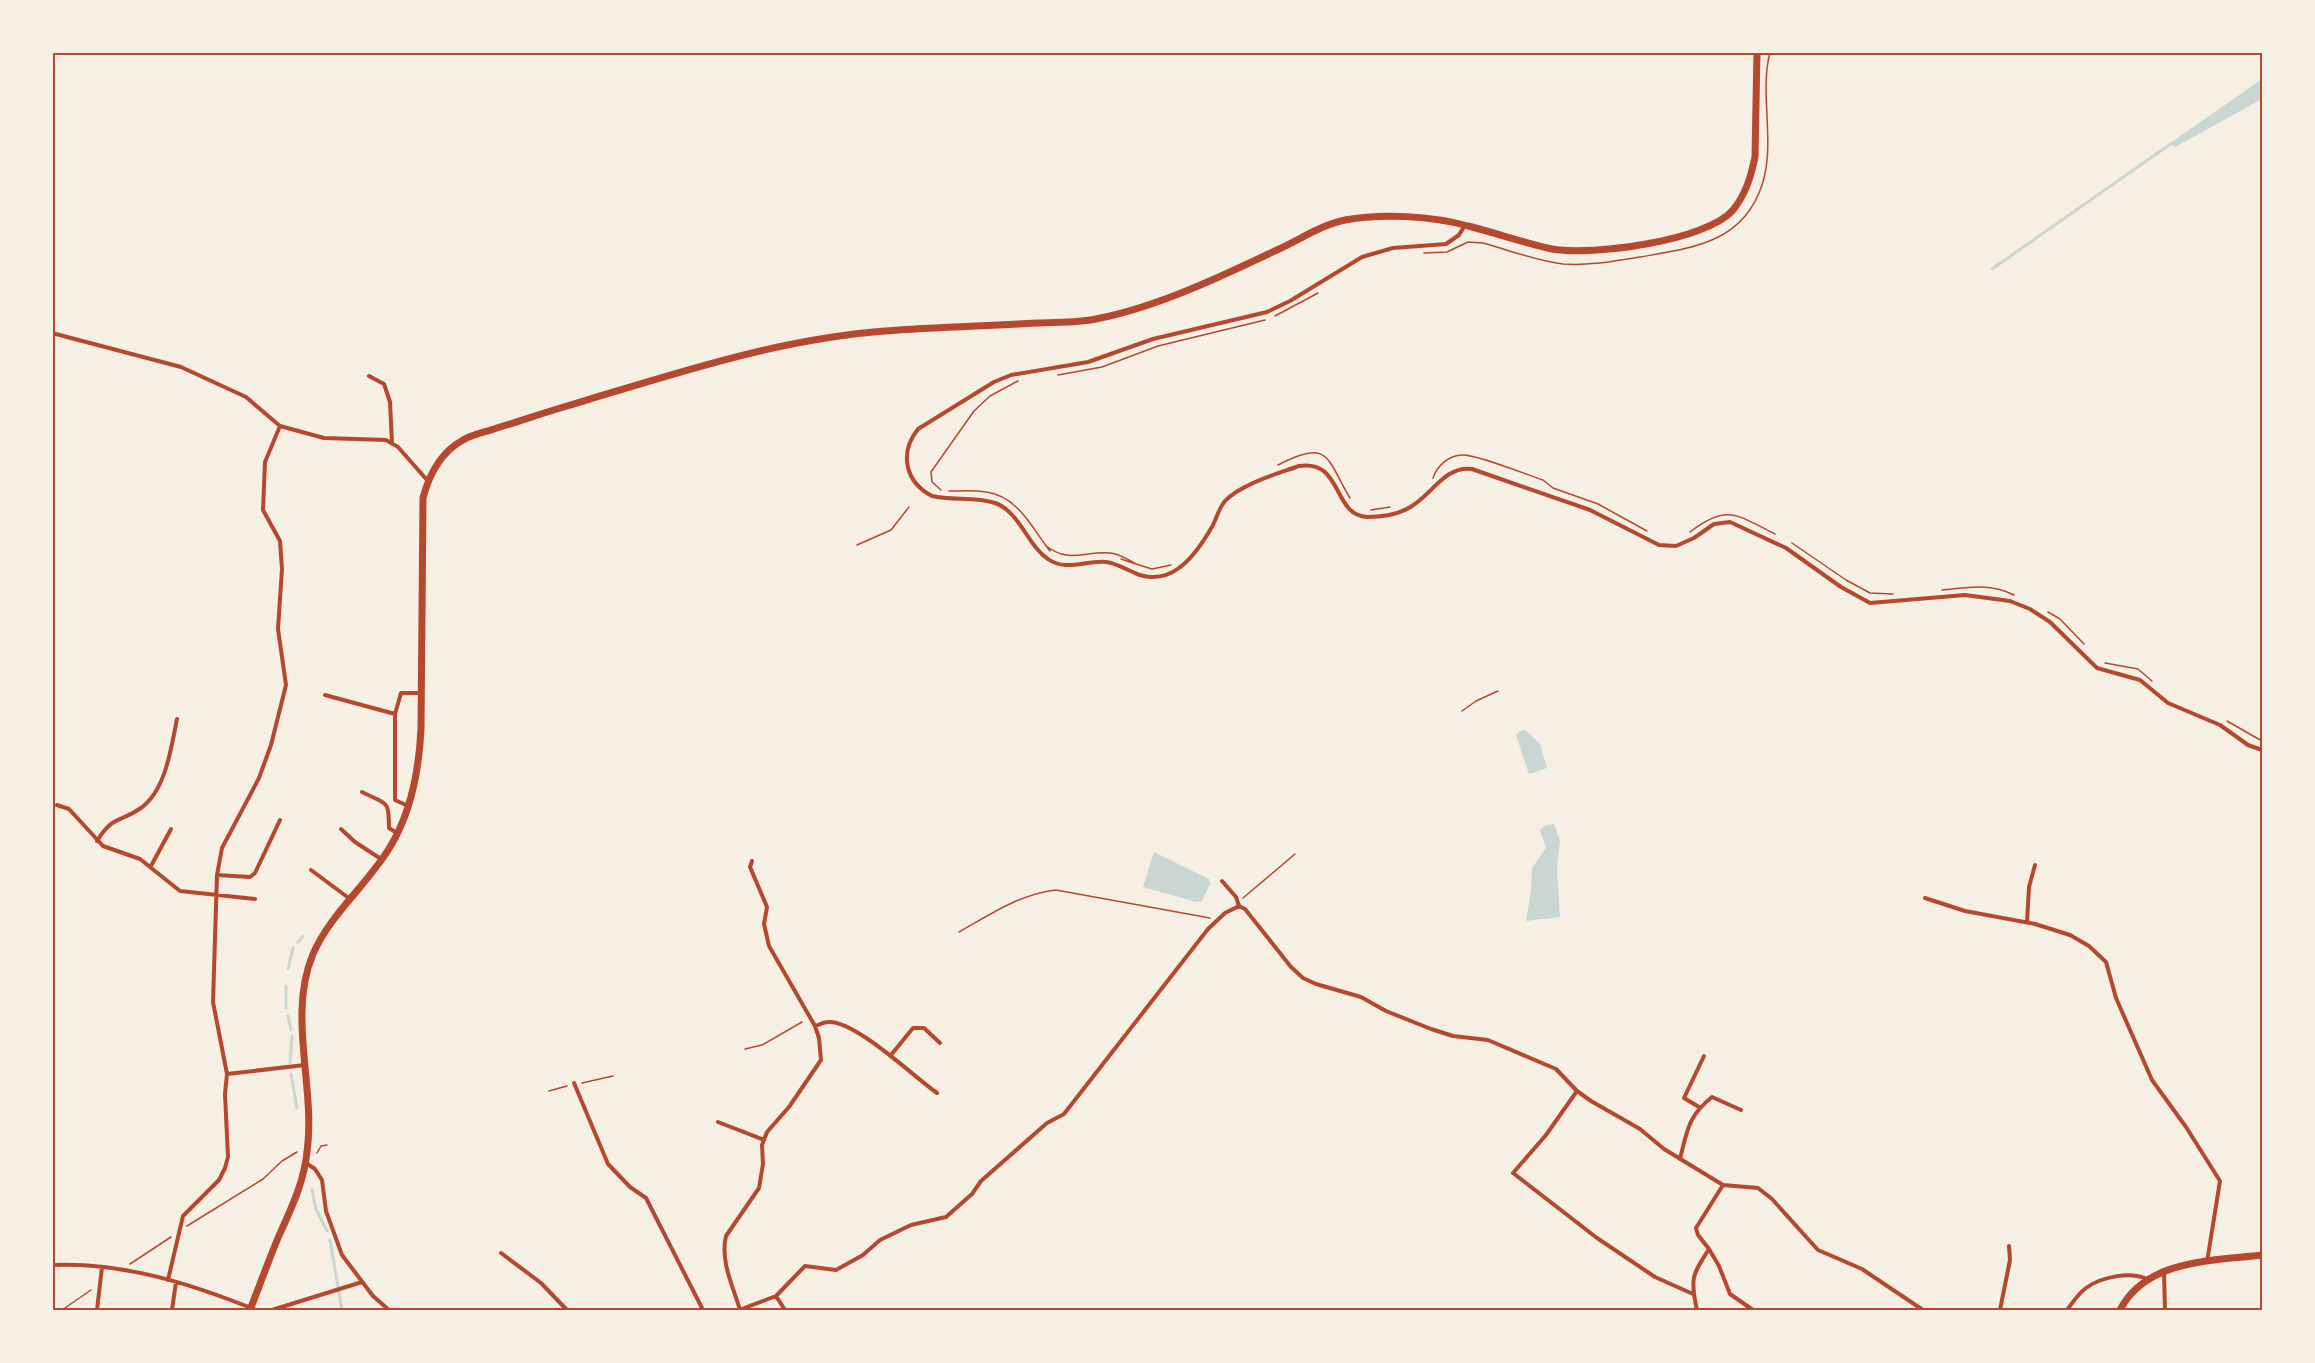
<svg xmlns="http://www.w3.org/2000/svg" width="2315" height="1363" font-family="Montserrat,sans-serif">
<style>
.water{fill:#c9d6d2}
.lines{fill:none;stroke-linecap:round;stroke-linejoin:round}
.stream{stroke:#c9d6d2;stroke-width:3}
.path{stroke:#b5482f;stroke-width:1.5}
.minor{stroke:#b5482f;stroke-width:4}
.primary{stroke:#b5482f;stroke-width:7}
.neatline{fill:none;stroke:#b5482f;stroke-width:2}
</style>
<rect width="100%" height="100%" fill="#f6efe4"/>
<path class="water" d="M2262,79V99L2175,147L2169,144Z
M1525,730L1540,744L1547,768L1529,774L1516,735L1520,731Z
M1554,824L1560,841L1557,868L1560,917L1526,921L1531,891L1532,868L1546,848L1540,830L1546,825Z
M1154,852L1209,879L1210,884L1202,901L1196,902L1143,887Z"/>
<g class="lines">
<path class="stream" d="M1992,269L2172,143
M298,942L303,936
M288,969L293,948
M286,986V1008
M288,1016L291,1030
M290,1063L292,1036
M291,1074L297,1108
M312,1190L316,1209L327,1231
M330,1240L342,1310"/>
<path class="path" d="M1424,253L1447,252L1468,242L1483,243C1509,250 1536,261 1563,264C1589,266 1614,261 1640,257C1692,248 1743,243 1762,185C1776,143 1759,95 1770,52
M1275,316L1318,293
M1058,375L1102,367L1158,346L1265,320
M1278,465C1330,438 1326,458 1350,498
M1433,478C1437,466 1448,456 1461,455C1474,453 1527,475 1543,480L1553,488L1598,504L1647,531
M941,490L932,482L931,472L974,411L990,396L1018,381
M949,491C961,491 974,490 986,492C1018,496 1032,528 1050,551
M1371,510L1390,507
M1690,532C1727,503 1737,515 1775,534
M1792,543L1846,580L1870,593L1893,594
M857,545L891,530L909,507
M1045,545C1068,564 1084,551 1110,553C1120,554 1127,559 1136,564L1121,559
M1136,564L1152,569L1171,565
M1942,590C1967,587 1991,583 2014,595
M2048,612L2060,619L2084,644
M2105,663L2138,669L2152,681
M1462,711L1476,701L1498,691
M2227,721L2262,741
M1243,898L1295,854
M959,932C991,914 1020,894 1056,890L1210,918
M745,1049L762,1045L802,1022
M582,1083L613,1076
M549,1091L567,1086
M317,1153L321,1146L327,1145
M187,1226L263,1179L282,1161L297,1152
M130,1264L171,1237
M62,1310L91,1290"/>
<path class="minor" d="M1465,225L1459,235L1446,244L1393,248L1362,257L1290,301L1267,312L1153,339L1088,362L1011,375L994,382L918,429C899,453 905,482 932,496C952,501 975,496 995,503C1020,512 1027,545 1048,559C1066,572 1086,560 1106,562C1123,564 1136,578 1153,577C1163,577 1171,574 1179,568C1193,558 1204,541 1213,525C1217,517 1219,508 1225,501C1241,484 1277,474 1299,466C1343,459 1332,515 1367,517C1382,517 1400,514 1412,506C1432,494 1446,465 1472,469L1590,510L1659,545L1676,546L1694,538L1714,524L1730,522L1786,548L1841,587L1870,603L1965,595L2010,601L2030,609L2050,622L2097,668L2140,680L2168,703L2220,725L2248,745L2262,750
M52,333L181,367L246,397L280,426L324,438L386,440L398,447L427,480
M369,376L384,384L390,402L392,443
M325,695L395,714V800L408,806
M395,714L401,693H420
M362,792C387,805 389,799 389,828L397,833
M57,805L69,809L103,846L140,859L180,891L255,899
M341,829L355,842L381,859
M97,841C113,815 120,823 141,808C166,790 171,748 177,719
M151,866L171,829
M311,870L350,899
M217,875L250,877L255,873L280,820
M1222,881L1236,897L1239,906L1245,909L1291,967L1303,978L1316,984L1361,997L1386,1011L1431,1029L1453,1036L1488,1040L1556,1069L1577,1091L1591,1101L1640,1129L1664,1149L1723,1185L1758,1188L1772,1199L1818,1250L1862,1269L1923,1310
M1925,898L1965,911L2035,924L2070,935L2089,946L2106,962L2116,998L2152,1080L2186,1127L2220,1181L2207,1262
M2027,922L2029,887L2035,865
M815,1026C819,1025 824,1022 828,1022C855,1020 914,1077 937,1093
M891,1055L913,1028H924L940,1043
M227,1074L305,1065
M574,1083L608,1164L630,1187L646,1198L703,1310
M1577,1091L1546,1135L1513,1173L1597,1238L1655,1277L1693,1294
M1699,1107L1684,1098L1704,1056
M718,1122L764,1140
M1680,1159C1687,1131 1688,1116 1712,1097L1741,1110
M306,1163L315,1169L322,1180L326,1211L342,1255L373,1296L389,1310
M1723,1185L1696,1228L1698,1235L1709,1249L1719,1266L1730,1294L1753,1310
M501,1253L541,1283L567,1310
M52,1265C123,1262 192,1284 256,1310
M2164,1272L2165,1310
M168,1280L183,1216L219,1180L225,1168L228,1157L225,1094L227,1074L213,1002L217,875L222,848L259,778L271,745L286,685L278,629L282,569L280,541L263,510L265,462L280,426
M776,1296L785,1310
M97,1310L102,1267
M172,1310L176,1282
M272,1310L362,1282
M739,1310L776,1296L805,1266L836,1270L863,1255L880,1240L911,1225L946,1217L972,1194L981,1181L1047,1123L1064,1114L1208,929L1225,913L1239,906
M740,1310C733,1286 720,1261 726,1236L759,1188L763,1164L762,1145L767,1132L789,1107L821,1060L819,1038L815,1026L769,946L764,924L767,907L750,867L752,861
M1697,1310C1690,1279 1692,1275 1709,1249
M2000,1310L2010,1260L2009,1246
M2067,1310C2073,1302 2078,1294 2086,1288C2101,1277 2130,1271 2147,1279"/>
<path class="primary" d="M250,1310C259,1287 268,1262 278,1238C290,1211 304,1183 307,1152C316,1087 287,1016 313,954C331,913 368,884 390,847C412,811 419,770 421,729L423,498C429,475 441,452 463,440C473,434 486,432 497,428C520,421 543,413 567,406C671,375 776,339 885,331C935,327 987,326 1037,323C1056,322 1077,323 1096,319C1158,307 1222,276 1279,249C1301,239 1321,225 1345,220C1382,213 1432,216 1468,226C1496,233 1524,243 1552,249C1592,256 1706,241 1733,210C1746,194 1751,176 1755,157L1757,52
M2120,1310C2146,1259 2213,1261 2262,1255"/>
</g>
<rect width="2315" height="1363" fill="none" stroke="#f6efe4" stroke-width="108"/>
<rect x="54" y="54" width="2207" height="1255" class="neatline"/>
</svg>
